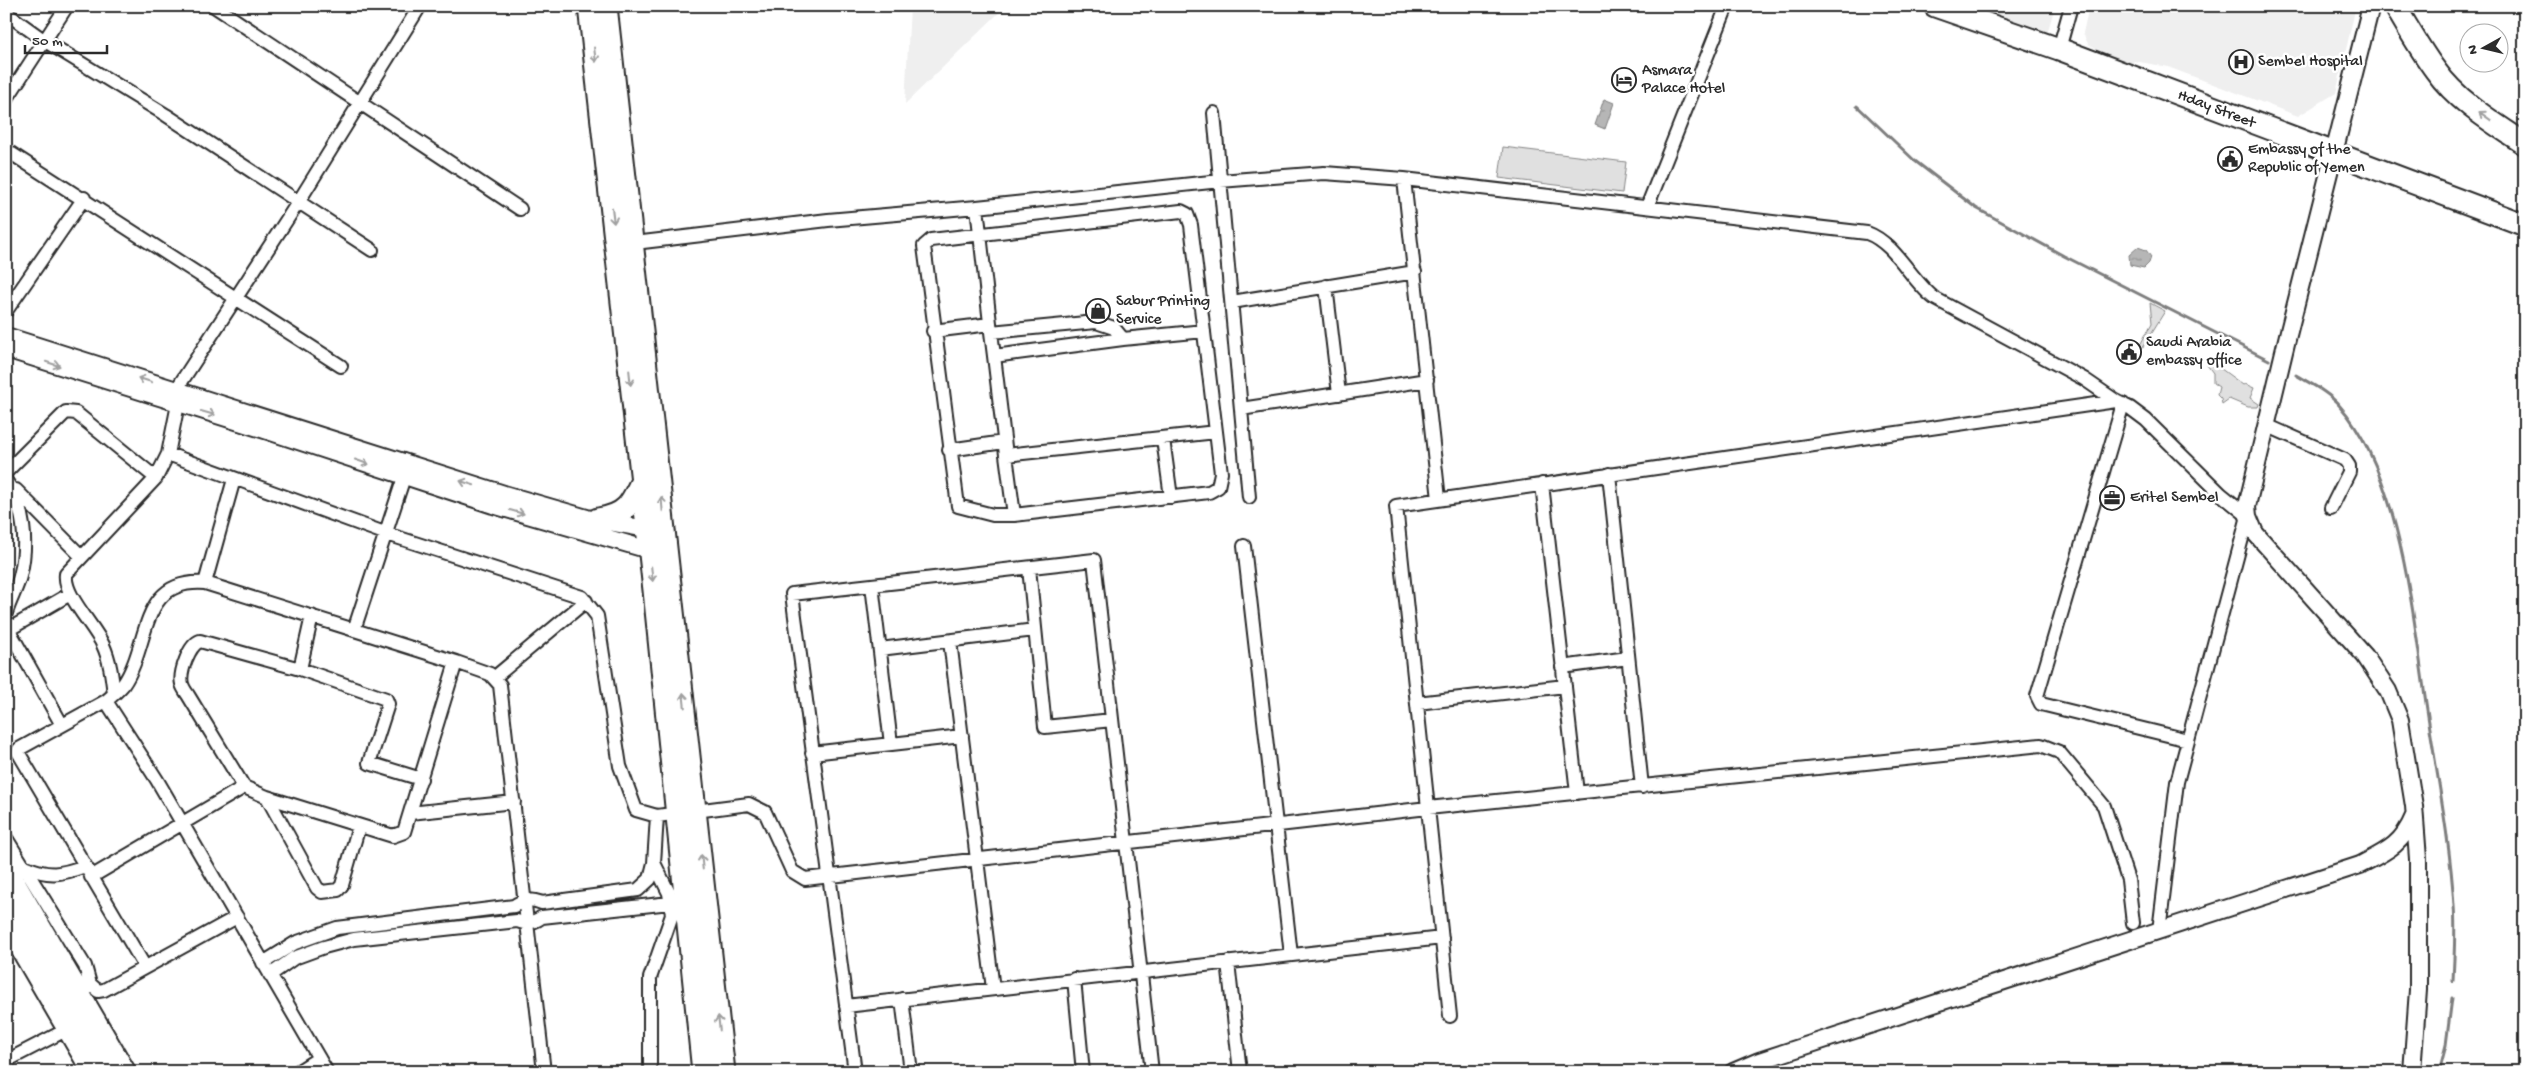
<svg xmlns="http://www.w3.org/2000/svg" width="2531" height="1078" font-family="'Gochi Hand',sans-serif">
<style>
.built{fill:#efefef}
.grass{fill:#e0e0e0;stroke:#868686}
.water{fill:url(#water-ripples);stroke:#7e7e7e}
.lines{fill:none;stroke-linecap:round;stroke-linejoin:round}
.stream{stroke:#7e7e7e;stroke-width:3}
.minor-casing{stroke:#2b2b2b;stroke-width:16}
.tertiary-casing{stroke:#2b2b2b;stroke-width:20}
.secondary-casing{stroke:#2b2b2b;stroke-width:22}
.primary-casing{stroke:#2b2b2b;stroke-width:25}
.minor{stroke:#fff;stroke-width:12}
.tertiary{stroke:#fff;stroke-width:16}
.secondary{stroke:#fff;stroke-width:19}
.primary{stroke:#fff;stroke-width:21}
.oneway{stroke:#a0a0a0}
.labels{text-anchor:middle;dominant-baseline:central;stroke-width:5;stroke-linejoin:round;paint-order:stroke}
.poi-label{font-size:16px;fill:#2b2b2b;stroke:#fff;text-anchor:start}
.street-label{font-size:16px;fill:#2b2b2b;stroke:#fff}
</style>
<defs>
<pattern id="water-ripples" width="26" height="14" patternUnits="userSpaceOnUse" patternTransform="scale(1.25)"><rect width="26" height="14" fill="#b6b6b6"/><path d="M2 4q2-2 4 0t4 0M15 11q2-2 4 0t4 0" fill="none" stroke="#949494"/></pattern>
</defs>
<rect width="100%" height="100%" fill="#fff"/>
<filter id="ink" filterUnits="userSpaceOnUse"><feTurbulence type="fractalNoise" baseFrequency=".02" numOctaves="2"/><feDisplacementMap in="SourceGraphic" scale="10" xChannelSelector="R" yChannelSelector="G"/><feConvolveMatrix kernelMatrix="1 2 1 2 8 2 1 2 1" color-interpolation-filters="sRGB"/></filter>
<g filter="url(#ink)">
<path class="built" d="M910,6H1006L905,104Z
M1955,6H2055L2047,34Z
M2089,6H2356L2336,93L2298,116L2168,67L2134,61L2132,64L2096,49L2088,44L2083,33Z"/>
<path class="grass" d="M1503,147L1626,162L1622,193L1499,178Z
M2150,303L2165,311L2133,363L2129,362L2130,357L2133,356L2136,346L2140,345L2152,323Z
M2209,360L2243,385L2245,384L2254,388L2250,398L2259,404L2258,407H2248L2229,399L2222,404L2221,399L2217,395L2219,387L2213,383V373L2207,365Z"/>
<path class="water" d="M1604,99L1614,103L1605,129L1595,125Z
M2138,247L2146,250L2151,257L2149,263L2144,268L2130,265L2129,255Z"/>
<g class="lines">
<path class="stream" d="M1857,106L1915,161L1976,208L2064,256L2269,360
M2296,375C2311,384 2328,392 2339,405C2400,473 2413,615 2426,703C2436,770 2450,838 2454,906C2456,931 2454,957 2453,981
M2439,1072L2446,1045L2452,998"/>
<defs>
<path id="minor" d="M214,6L520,209
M6,13L45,41L166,115L372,250
M2059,49L2071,6
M6,100L67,6
M1214,113L1249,497
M6,150L341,366
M1404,179L1439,499
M977,207L1220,181L1324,173L1404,179L1867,233C1895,243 1910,279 1934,298L2084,379L2116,401L2130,408L2146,420L2221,494L2248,516L2177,782L2159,931
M1647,207L1727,6
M1181,211L1187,214L1191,225L1221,473L1218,487L1209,492L1014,515H993L958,506L924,246L931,240Z
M626,244L828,220L977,207L991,332L1096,322L1114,328L1123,339L1204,331
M1326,286L1339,394
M1232,302L1415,272
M6,311L84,198
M933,331L990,324
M991,332L994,356L1123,339
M994,356L1006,455
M176,390L299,201L420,6
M2123,404L2037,696L2041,704L2188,740
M1241,409L1427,380
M2266,425L2345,460L2349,466V472L2331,508
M1163,439L1171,497
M949,450L1004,442
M168,454L387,534L582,597L597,616L620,766L636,810L657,816L749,804L765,812L792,871L805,879L1428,808L2041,745L2059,752L2104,806L2128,880L2133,923
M6,472L66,412L76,413L156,478
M1609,474L1642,787
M6,481C25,507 28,544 20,576C17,588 10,600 6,613
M1542,484L1577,793
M16,490L81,556
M1014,515L1006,455L1216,432
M1244,546L1291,955
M1029,568L1045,727L1112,720
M205,583L234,479
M872,585L891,744
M6,625L62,725
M354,630L407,468
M6,631L70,594
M950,641L993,989
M880,649L1035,630
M1562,667L1628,658
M300,669L312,616
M495,677L586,601
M114,694C112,677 110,660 103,645C94,625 63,595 66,574L156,478L168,454L178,404
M106,701L157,780L327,1072
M1417,703L1565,686
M812,753L962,736
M421,779L369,763L388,704L386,699L300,669L200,641C189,645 179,673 182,684C183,688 186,692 188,695L244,787L267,797L393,836L404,832L456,662
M267,797L317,888L322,892L338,890L342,885L359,826
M410,813L514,802
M6,838L85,966L90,984L98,991L104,990L237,917
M6,860L130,1072
M24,866C49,877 60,875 85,866
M91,877L244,787
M6,931L88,1072
M1228,962L1240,1072
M263,963L295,943L337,928L514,906C523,899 531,899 542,903L638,890L650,879L654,863
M145,967L18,752L19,749L106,701C112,696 118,691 123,685C151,645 138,578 205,583L456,662L490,674L500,685L544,1072
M270,975L294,958L324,947L354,939L517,921C526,925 535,922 542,917L670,903
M1074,979L1083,1072
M902,999L911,1072
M846,1006L1442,938
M1450,1016L1396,506L2116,401
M6,1061L64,1031
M297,1072L319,1058
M650,1072V978L672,915L669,893L654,863L657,816
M855,1072L792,594L1094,560L1152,1072"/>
<path id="tertiary" d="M2371,6L2288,335L2247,506L2248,516L2255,533L2365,656L2388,691L2400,720L2414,806L2418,859V990L2412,1072
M6,336L504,494L587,518L657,531
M6,349L265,430L493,505L649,550
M1733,1072L1759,1061L2360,865C2387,851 2402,845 2414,816"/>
<path id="secondary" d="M6,882L117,1072
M6,912L100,1072"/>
<path id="primary" d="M589,6L654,590L703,1072
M606,6L724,1072
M1935,6L2059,49L2525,225
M2395,6C2408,28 2421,51 2436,71C2458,102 2494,123 2525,144
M598,519C626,515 631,504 642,480"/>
</defs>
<use href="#minor" class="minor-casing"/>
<use href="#tertiary" class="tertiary-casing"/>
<use href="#secondary" class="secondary-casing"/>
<use href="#primary" class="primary-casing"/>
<use href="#minor" class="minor"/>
<use href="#tertiary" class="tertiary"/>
<use href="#secondary" class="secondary"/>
<use href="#primary" class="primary"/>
</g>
<defs><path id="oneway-shaft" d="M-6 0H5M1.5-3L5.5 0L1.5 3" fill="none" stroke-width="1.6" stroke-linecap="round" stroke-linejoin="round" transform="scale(1.25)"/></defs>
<g class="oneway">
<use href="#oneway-shaft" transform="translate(595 55) rotate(83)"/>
<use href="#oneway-shaft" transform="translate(2485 116) rotate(-144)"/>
<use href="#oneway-shaft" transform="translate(613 216) rotate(83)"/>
<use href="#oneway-shaft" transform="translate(53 364) rotate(18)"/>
<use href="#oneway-shaft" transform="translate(630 378) rotate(84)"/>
<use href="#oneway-shaft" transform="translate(145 380) rotate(-162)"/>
<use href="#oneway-shaft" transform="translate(208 413) rotate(16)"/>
<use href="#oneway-shaft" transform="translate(362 462) rotate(19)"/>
<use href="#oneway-shaft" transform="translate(467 483) rotate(-163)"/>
<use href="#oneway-shaft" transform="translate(662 504) rotate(-95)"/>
<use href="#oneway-shaft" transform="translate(517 512) rotate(16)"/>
<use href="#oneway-shaft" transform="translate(652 574) rotate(84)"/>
<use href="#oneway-shaft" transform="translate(684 700) rotate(-96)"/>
<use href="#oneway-shaft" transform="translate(702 862) rotate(-96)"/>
<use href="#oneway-shaft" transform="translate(719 1023) rotate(-96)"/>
</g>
</g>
<defs>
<symbol id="hospital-ring" viewBox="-11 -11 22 22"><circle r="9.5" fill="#fff" stroke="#2b2b2b" stroke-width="1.5"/><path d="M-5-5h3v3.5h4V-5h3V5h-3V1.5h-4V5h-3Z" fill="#2b2b2b"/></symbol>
<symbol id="hotel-ring" viewBox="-11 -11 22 22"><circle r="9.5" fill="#fff" stroke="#2b2b2b" stroke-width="1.5"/><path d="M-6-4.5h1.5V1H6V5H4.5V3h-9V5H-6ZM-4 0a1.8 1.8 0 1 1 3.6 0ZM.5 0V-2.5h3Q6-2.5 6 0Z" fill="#2b2b2b"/></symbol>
<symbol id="civic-ring" viewBox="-11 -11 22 22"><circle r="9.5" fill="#fff" stroke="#2b2b2b" stroke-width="1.5"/><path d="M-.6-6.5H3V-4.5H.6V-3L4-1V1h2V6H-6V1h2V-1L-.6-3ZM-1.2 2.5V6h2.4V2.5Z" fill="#2b2b2b"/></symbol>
<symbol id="shop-ring" viewBox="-11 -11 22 22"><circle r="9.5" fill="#fff" stroke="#2b2b2b" stroke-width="1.5"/><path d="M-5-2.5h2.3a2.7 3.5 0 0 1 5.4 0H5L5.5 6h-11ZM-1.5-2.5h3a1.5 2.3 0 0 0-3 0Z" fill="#2b2b2b"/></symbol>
<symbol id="office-ring" viewBox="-11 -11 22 22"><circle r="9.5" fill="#fff" stroke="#2b2b2b" stroke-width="1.5"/><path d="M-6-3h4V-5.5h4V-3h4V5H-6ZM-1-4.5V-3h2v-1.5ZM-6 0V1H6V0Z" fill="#2b2b2b"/></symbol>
</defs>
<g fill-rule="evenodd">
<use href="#hospital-ring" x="2227" y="48" width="28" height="28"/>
<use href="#hotel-ring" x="1610" y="66" width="28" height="28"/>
<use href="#civic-ring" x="2216" y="145" width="28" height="28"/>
<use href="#shop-ring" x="1084" y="297" width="28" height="28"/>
<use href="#civic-ring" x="2115" y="338" width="28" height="28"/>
<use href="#office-ring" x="2098" y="484" width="28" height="28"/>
</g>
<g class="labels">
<g class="poi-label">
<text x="2258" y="62">Sembel Hospital</text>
<text x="1642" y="71">Asmara<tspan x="1642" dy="18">Palace Hotel</tspan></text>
<text x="2248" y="150">Embassy of the<tspan x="2248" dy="18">Republic of Yemen</tspan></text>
<text x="1116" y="302">Sabur Printing<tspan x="1116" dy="18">Service</tspan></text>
<text x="2146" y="343">Saudi Arabia<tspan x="2146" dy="18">embassy office</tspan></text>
<text x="2130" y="498">Eritel Sembel</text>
</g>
<g class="street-label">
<text transform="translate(2216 110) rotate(21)">Hday Street</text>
</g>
</g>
<rect width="2531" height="1078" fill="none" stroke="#fff" stroke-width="25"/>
<rect x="12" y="12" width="2506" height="1053" fill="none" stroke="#2b2b2b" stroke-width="2" filter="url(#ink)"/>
<g transform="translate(2484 48) rotate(262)"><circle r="24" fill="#ffffff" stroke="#aaaaaa"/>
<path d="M0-4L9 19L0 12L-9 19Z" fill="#2b2b2b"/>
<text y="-8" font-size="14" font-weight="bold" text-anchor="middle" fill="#2b2b2b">N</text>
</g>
<path d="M25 45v8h82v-8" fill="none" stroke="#2b2b2b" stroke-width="2.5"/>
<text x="32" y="45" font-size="15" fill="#2b2b2b" stroke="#ffffff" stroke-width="4" paint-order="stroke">50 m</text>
</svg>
